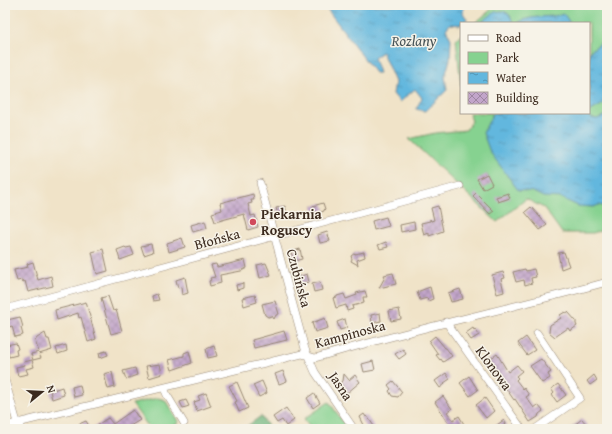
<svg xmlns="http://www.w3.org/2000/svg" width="612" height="434" font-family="'Gentium Book Plus',serif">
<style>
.green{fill:#86d290;stroke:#607e57}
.forest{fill:url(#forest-crowns);stroke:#546f4c}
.water{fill:url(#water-ripples);stroke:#4e707e}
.building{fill:url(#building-cross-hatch)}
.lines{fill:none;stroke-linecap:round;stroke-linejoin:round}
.street-casing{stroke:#968673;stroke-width:8}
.street{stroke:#fff;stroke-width:7}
.poi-dot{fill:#d1495b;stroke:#f7f3e8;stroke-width:1.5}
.labels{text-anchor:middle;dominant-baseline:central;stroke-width:3;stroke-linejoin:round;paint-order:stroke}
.poi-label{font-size:14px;font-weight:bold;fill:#3b2a1e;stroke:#f7f3e8;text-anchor:start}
.street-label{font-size:14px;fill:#3b2a1e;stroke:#f7f3e8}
.water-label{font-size:15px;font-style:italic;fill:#475458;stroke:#f7f3e8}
</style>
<defs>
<pattern id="forest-crowns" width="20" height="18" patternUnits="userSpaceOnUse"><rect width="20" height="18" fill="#6cb47a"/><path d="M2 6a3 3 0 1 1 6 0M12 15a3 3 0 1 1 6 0" fill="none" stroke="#5a9363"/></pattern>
<pattern id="water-ripples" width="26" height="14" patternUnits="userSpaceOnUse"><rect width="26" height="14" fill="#62b7de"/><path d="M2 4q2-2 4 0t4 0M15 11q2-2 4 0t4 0" fill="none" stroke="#5295b3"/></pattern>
<pattern id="building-cross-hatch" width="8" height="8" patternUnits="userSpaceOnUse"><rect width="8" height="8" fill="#c2a5ca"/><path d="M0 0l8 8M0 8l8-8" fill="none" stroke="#9f87a3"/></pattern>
</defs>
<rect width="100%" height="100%" fill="#f7f3e8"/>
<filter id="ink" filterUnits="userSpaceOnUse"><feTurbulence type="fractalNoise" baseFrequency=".025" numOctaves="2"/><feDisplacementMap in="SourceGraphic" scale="8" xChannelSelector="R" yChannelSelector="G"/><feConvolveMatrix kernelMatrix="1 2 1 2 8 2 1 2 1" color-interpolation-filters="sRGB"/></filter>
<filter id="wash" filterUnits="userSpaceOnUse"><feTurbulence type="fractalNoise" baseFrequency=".012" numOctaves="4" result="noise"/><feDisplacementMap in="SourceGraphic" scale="16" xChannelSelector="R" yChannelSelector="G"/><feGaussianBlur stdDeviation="0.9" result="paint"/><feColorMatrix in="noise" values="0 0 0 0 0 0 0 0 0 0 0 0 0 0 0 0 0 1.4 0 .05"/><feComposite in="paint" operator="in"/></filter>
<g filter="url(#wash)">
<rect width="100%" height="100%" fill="#f0e3c8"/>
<path class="green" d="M501,5H607V229L593,233H562L544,208L526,199L497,222L409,139L435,133L466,130L472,121L469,113H589V23H475L493,8Z
M461,35V85L456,39Z
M158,398L165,400L179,423L165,429H150L132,404Z
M329,402L348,429H312L304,419Z"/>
<path class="forest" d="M261,416L270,429H243Z"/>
<path class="water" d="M324,5H464L463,13L467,19L464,23H461V25L450,24L446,29L451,39L450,59L445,77L447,90L425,111L416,109L422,98L415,89L400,102L393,94L395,82L382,52L374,58L379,73H375Z
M501,11C509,12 511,16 513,23H480L495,12Z
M564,14L570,23H519L520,21C535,15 549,18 564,14Z
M606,39H607V102L589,112V52Z
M493,113H588L591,118L597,119L607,115V207L599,205L593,207L578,206L561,198L543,197L533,192L518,190L490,152L483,133Z"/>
<g id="blocks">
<path class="building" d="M487,174L492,184L483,189L477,179Z
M476,193L494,211L490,214L473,196Z
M508,193L510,198L498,202L496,197Z
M253,194L254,200H251L252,203L248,204L251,216L255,215L258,227L248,230L244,214L215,222L212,213L222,210L220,203Z
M323,203L325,209L324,210V211L315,214L313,206Z
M285,206L287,214L279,217L276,208Z
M438,206L443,231L429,236V233L424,235L421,223L430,221V219L431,221L434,220L431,208Z
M531,207L547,225L540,230L525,212Z
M386,217L389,226L374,230L372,221Z
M205,221L207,228L193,232L191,225Z
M414,222L415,229L401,232L400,225Z
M327,232L330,241L320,243L318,235Z
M182,238L185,247L169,252L167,243Z
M386,242L388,247L380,249L378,245Z
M151,244L153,252L144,255L141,246Z
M125,247L126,248L131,247L134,255L120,260L117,250Z
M103,249L108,271L97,274L92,252Z
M300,249L302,259L294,261L291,252Z
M364,252L365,257L357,260L358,265L351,261L352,259L351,256L355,253V254Z
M564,252L569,266L561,269L558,253Z
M245,260L247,268L241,271L220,275L221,283L210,286L209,281L211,280L210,278L215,277L211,265L216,264L217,267Z
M33,262L38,280L51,276L53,286L28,292L25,281L23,282L22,280L17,281L14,270L28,267L27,264Z
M266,263L271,275L260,278L257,265Z
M525,269L526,271L534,269L536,277L531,278L532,283L525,285L524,280L516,282L513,272Z
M503,272L505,278L501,279L504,292L497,294L492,275Z
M393,273L396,284L379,288L385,277L384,275Z
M307,274L309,282L300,284L298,277Z
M185,277L188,293L182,295L181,287L178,288L176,280Z
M320,282L322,290L314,292L312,284Z
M243,283V288L237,290L236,285Z
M430,287L433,299L428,301L427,298L420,300L417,292Z
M460,289L463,299L451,302L448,293Z
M365,291L367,297H363L364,303L352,306L353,309L347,311L346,305L336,308L333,298L337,297V296L344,294L346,299L357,295L356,293Z
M157,294L159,300L153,301L152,296Z
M255,295L257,302L244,306L242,298Z
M108,296L113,311L116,310L117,313L122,331L111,334L101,298Z
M275,301L279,314L276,315L274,319L272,316L268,317L265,315L262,304Z
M86,302L96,339L88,342L81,317L79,318L78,313L57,320L55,310Z
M399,309L401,319L391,321L389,311Z
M565,312L566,313L568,312L576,321V324L577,326L570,331L568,328L555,337L549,332L550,325L561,318L560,315Z
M380,313L381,321L372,323L371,315Z
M20,317L23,327L21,328L23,335L15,337L12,326L9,327L7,320Z
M325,318L328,328L315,332L312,323Z
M345,319L347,328L340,330L337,322Z
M473,328L474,330L475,329L479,335L471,340L466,333Z
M284,331L287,340L254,348L252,340Z
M45,333L47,339H49L52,350L39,354L41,358L33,360L31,354L39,352L35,341L37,338Z
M435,336L445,348H446L452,356L443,362L441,359L440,360L436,355L438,354L429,341Z
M526,337L535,350L527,355L518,343Z
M16,343L18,349L16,350L17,355L9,357L6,345Z
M66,345L67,351L58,354L56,348Z
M214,346L217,356L208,358L206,349Z
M403,349L406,354L399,359L395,354Z
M106,351L108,355L100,358L99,353Z
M189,351L192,363L172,370L169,360L184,356V353Z
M497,354L508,372L517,365L522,371L516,376L518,378L516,380L523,389L524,388L529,395L526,397L534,408L538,405L543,411L539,414L538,417L530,422L515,399L514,400L487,361Z
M541,359L551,372L548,374L550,378L542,383L530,366Z
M32,360L34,367L26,369L28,374L18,376L16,367L25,365L24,362Z
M373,361L375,370L364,372L362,364Z
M160,364L162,374L149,378L146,366Z
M135,368L137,375L126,379L123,371Z
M283,371L287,381L279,384L275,374Z
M112,372L115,387L108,389L104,374Z
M446,373L450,379L444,383L445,384L440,388L435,381Z
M344,374L349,380L355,375L360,382L347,393L340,383L343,381Z
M594,375L597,380L590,385L587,381Z
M469,376L478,390L470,396L460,383Z
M262,381L267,393L259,397L253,385Z
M393,381L402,392L398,397L392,396L389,391L391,389L388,385Z
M237,382L248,408L239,412L235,402L237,401L229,386Z
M558,384L566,395L557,402L552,395L554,393L551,389Z
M80,385L82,395L74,397L72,387Z
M62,387L64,395L52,399L50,391Z
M206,393L211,406L197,411L194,402L200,400L198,396Z
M314,393L320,403L313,408L307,398Z
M443,396L452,409L447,412L453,420L459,416L467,429H454L448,422L435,402Z
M485,398L494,411L486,418L476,405Z
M186,400L189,406L183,408L180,402Z
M286,408L294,420L286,426L282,420L277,423L273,417Z
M133,410L140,420L125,429H83L79,424L86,421L91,429L108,418L113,424Z
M364,414L366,417L367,416L376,429H366L360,417Z
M582,419L590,429H569Z
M504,420L506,424L505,425L508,429H491Z"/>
</g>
</g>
<g filter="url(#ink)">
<use href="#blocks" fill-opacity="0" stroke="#968673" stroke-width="1"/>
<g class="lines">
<defs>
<path id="street" d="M260,183L305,349L315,372L354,429
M5,309L460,186
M446,322L522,429
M5,380L16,419L21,429
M164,388L167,395L184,423
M5,426L302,354L315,358C411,329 510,309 607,282
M535,429L580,398L537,333"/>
</defs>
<use href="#street" class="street-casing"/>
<use href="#street" class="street"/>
</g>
</g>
<circle class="poi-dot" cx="253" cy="222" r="4"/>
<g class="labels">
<g class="poi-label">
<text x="261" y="214">Piekarnia<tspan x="261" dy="16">Roguscy</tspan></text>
</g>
<g class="street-label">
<text transform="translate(217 239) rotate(-15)">Błońska</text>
<text transform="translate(299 278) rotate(75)">Czubińska</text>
<text transform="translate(350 334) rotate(-15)">Kampinoska</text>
<text transform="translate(494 368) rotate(54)">Klonowa</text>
<text transform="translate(341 386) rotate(56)">Jasna</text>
</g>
<g class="water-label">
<text x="414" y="40">Rozlany</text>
</g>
</g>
<rect width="612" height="434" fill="none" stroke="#f7f3e8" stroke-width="20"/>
<rect x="460" y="22" width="130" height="92" fill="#f7f3e8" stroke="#aca397"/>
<rect x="468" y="35" width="20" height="6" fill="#ffffff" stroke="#aca397"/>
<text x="496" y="42" font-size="12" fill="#3b2a1e">Road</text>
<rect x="468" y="52" width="20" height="12" fill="#86d290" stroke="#aca397"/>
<text x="496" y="62" font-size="12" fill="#3b2a1e">Park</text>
<rect x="468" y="72" width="20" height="12" fill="url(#water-ripples)" stroke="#aca397"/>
<text x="496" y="82" font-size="12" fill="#3b2a1e">Water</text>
<rect x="468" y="92" width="20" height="12" fill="url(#building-cross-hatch)" stroke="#aca397"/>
<text x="496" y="102" font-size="12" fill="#3b2a1e">Building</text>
<g transform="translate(42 392) rotate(72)" stroke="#f7f3e8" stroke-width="3" paint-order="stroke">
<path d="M0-3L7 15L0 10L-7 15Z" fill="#3b2a1e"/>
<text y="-6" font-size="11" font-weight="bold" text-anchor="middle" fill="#3b2a1e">N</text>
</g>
</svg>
